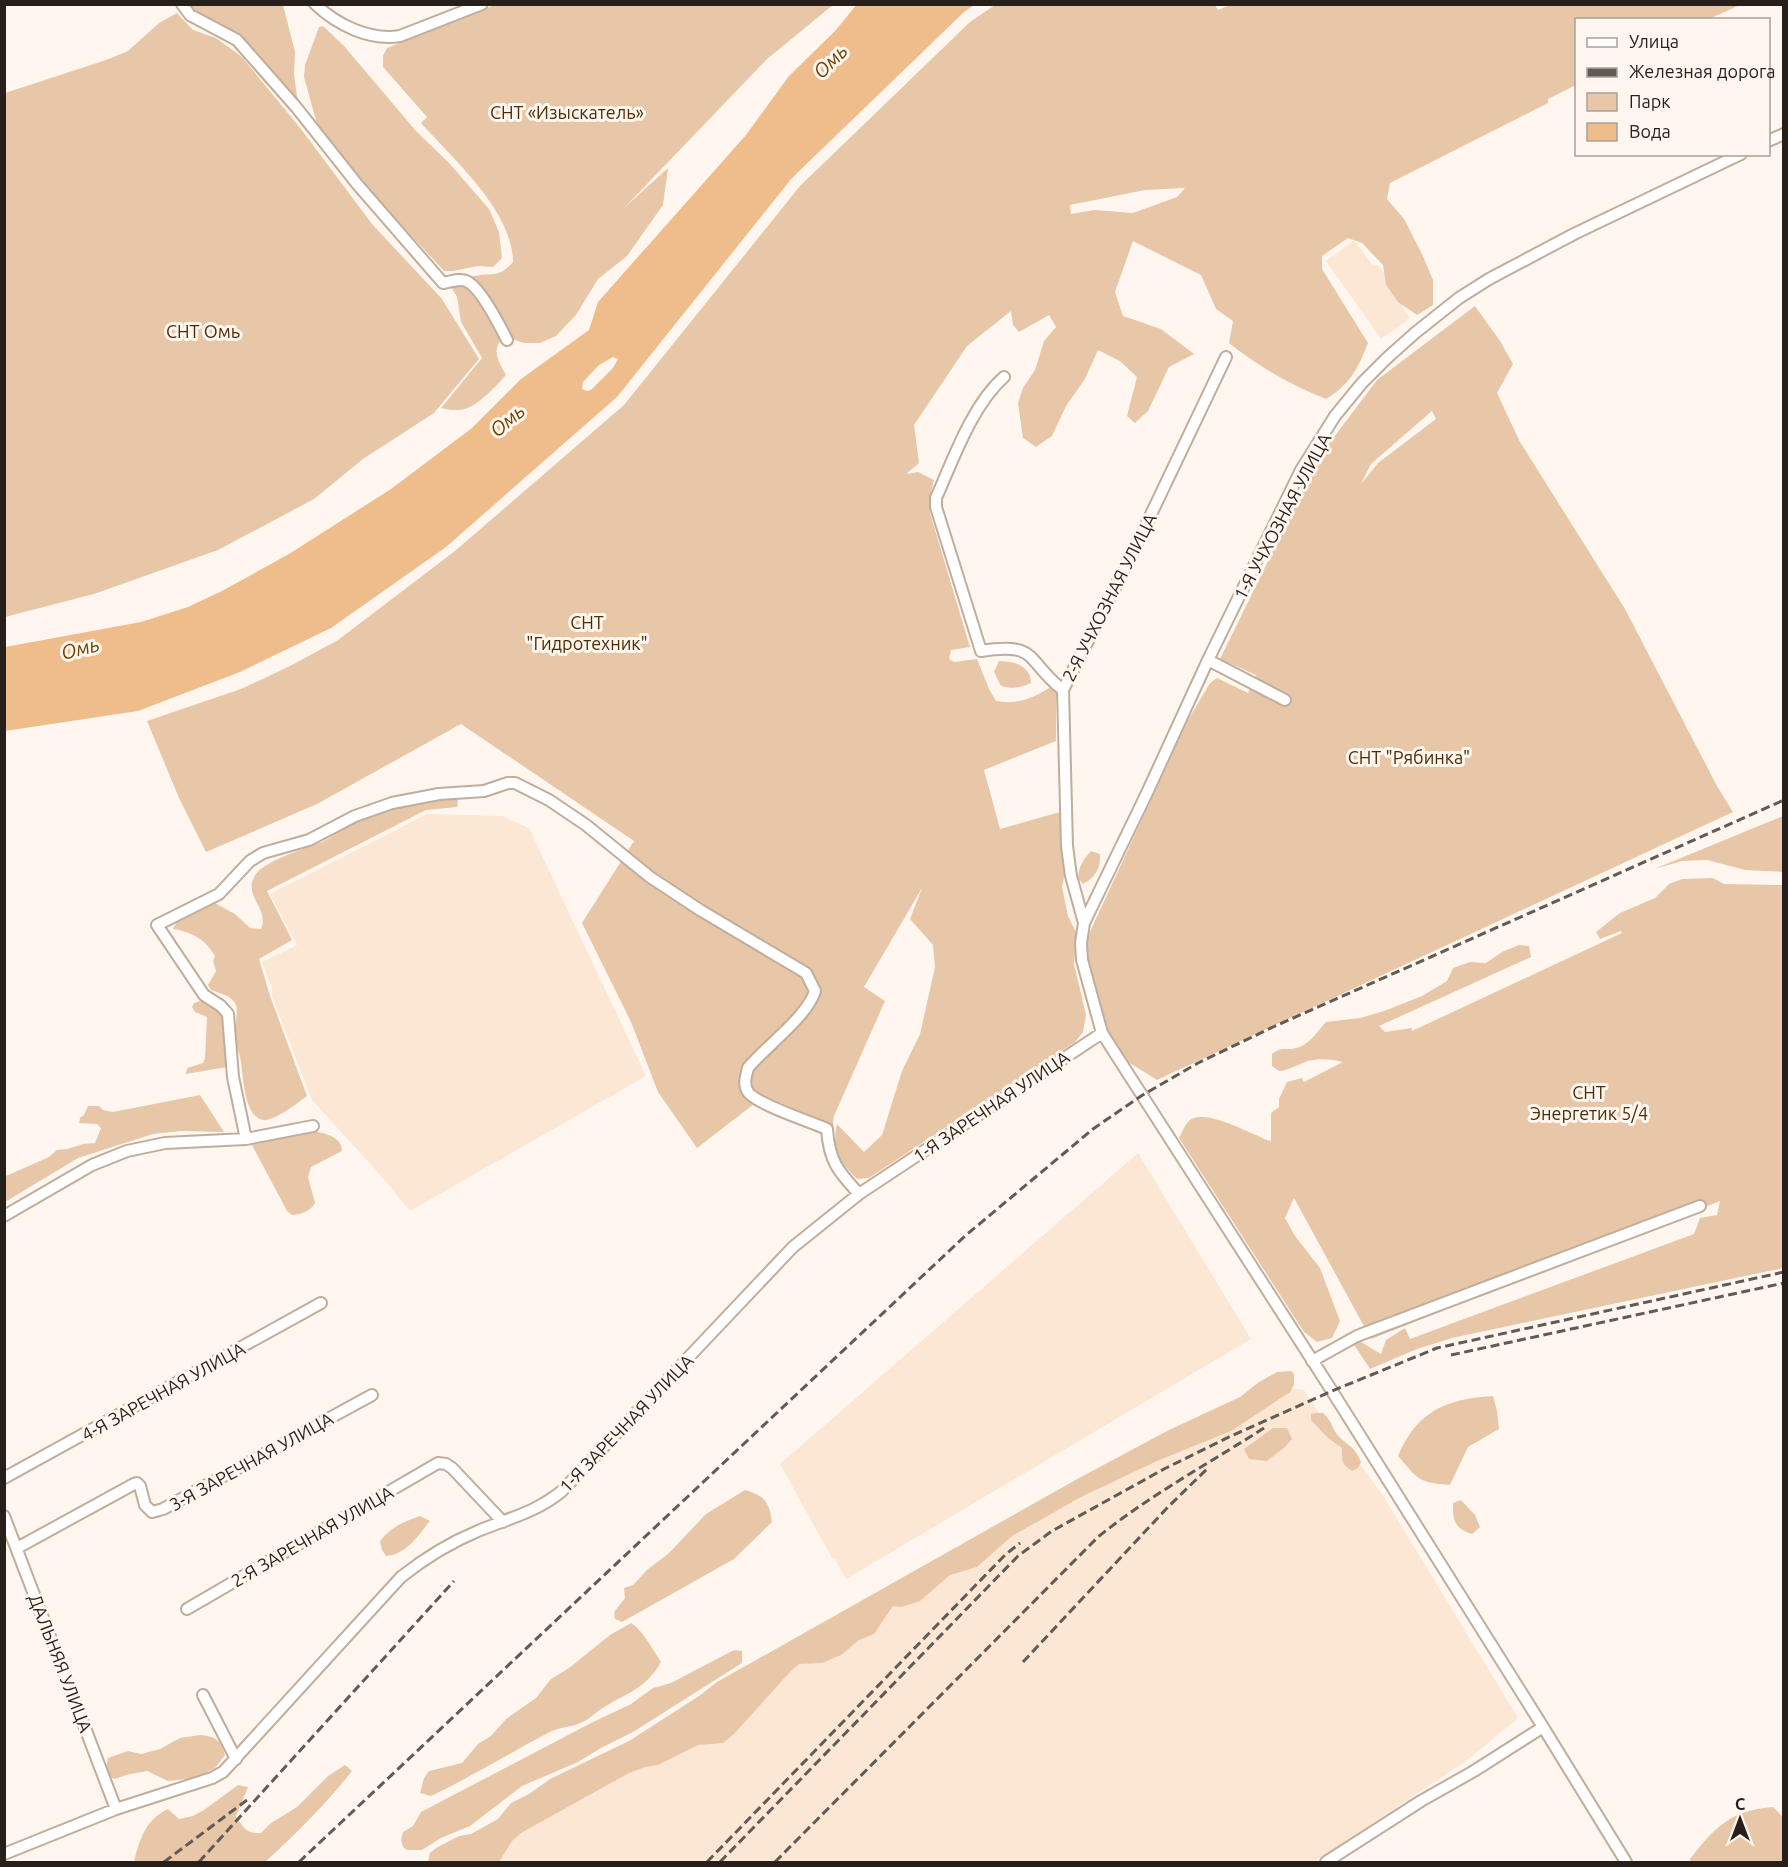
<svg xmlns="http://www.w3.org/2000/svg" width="1788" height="1867" font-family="Ubuntu,sans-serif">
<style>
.built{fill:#fce7d4}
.green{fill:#e7c7a8;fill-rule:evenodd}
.water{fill:#efbd8c;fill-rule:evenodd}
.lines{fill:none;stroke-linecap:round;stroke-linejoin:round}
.minor-casing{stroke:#c0ad9b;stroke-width:14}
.minor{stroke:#fff;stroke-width:10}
.rail{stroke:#625a54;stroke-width:3;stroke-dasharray:9 4.5;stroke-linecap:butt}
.labels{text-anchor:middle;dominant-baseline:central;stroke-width:6;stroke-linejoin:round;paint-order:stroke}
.park-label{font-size:18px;fill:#4e2d04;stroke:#fff7ef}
.street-label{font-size:18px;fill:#271f19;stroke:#fff7ef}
.water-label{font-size:20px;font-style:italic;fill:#6e4000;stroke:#fff7ef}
</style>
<rect width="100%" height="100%" fill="#fff7ef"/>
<path class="built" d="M1354,240L1373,266L1378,265L1404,301L1402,307L1410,318L1381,339L1326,261Z
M427,814L502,816L529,828L646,1076L410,1211L383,1178L312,1100L272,996V988L262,962L297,945L270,894Z
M1138,1153L1251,1339L846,1579L835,1559L833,1560L780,1464Z
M1271,1386L1304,1390L1327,1425L1363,1468L1382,1494L1518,1718L1466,1761L1314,1862H477L702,1712Z"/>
<path class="green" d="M1214,4L1218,10L1232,4L1740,5L1709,19L1576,20V85L1548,99V103L1390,183L1387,199L1404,219L1422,254L1433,280V305L1417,315L1398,302L1386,285L1383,265L1362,243L1348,238L1322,256V269L1368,343C1358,368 1350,385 1326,399C1291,386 1258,366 1229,343L1233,321L1216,309L1201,275L1133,241L1115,292L1123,316L1161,329L1194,354L1169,367L1148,411L1135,423L1127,416L1137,377L1120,361L1098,350L1085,379L1066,406L1052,436L1036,447L1023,438L1018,403L1023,388L1035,370L1044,341L1056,327L1049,315L1019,332L1013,325L1011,311L967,346L914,425L919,463L906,474L918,472L934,480L930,496V513L970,647L951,650L949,659L954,662L977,659L989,689L996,701C1018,705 1034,698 1052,686L1058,692L1056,702V741L984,770L1000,829L1060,812L1066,868L1062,887L1068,916L1076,932L1074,964L1086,1015L1083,1032L1075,1042L869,1178L857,1179C838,1159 831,1153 837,1124L864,1152L882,1135L902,1071L920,1034L935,967L933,945L910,919L922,888L864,987L885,1001L834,1116L831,1137L754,1104L697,1148L658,1092L631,1022L582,923L634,841L461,724L317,804L206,852L179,798L147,721L241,689L290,666L338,640L455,551L624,405L800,186L970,22L995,5ZM1185,188L1177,197L1133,213L1094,210L1071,214L1070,205L1145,190Z
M191,5H283L295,52L294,74L297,96L304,113L239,37L196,13Z
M495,5H833L767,59L624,208L668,168L663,205L627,256L598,279L576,315L556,336L540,343H524L512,339L500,341C492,353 500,364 506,375C496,386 479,405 465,409C458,411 448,410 441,408L482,358L461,322L457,297L451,287C458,283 466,278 474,276C492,272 498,279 513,262C512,210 454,160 421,123L427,117L383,67V56L387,48Z
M177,13L193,30L216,38L242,57L301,129L372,224L442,299L479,359L434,413L363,459L314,499L218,550L94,594L5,617V93L106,60L128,51L159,23Z
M323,26L344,46L416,131L450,164L489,209L499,232L502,258L493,267L478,266L453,271H444L383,205L330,144L317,124L304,77L305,65L319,27Z
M1475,306L1500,341L1513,364L1497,393L1520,442L1625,609L1717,786L1733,812L1157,1080L1128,1062L1100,1018L1088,970V936L1188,720L1210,683L1217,678L1248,693L1256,675L1220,659L1319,457L1377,380ZM1432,411L1436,419L1378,463L1361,484L1371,464Z
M999,661C1014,661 1031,666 1031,683C1020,688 1012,689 1001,686L994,672Z
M455,797L458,801L457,807L426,810L267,891L292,940L259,959L270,996L307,1096C299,1102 273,1122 263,1120C244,1117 243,1075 241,1062C240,1052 235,1045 235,1035C235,1027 239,1008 235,1003C229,994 220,994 211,990L208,985L216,971L213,961L215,956C205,939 192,932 173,929C177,917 202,905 215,903L235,914L250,928L261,929C270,908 241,895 256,874C268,859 305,849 322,842C338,834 353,821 370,815C398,803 426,800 455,797Z
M1783,816V872L1745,870L1707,860L1682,861L1654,869Z
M1091,851L1100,854C1101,868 1095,878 1083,884L1078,878C1079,866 1083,860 1091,851Z
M1713,878L1724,884L1783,885V1268L1452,1338L1417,1349L1370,1369L1353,1343L1361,1342L1381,1354L1386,1340L1405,1328L1410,1339L1694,1234L1700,1218L1717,1215L1720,1201L1371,1339L1294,1198L1285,1218L1295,1236L1320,1268L1340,1321L1332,1338L1317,1342L1304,1332L1179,1138C1182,1133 1184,1126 1188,1122C1203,1105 1253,1136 1271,1141V1113L1279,1107V1099L1287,1082L1302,1078L1304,1082L1343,1062C1332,1059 1319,1058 1308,1061C1298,1064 1290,1070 1279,1071L1272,1066V1054C1283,1046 1285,1051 1296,1048C1308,1046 1318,1031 1326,1022L1360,1018L1384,1011L1422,996L1447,981L1453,968L1470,962L1486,963L1502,952L1519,945L1529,946L1531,957L1379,1026L1385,1032L1412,1028V1031L1622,933L1621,931L1600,939L1596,932L1620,913L1655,898L1669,884L1682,879Z
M200,1001C232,1006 226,1043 227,1067L186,1074L187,1068L203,1063L205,1058L207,1017L195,1012L192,1007L194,1003Z
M200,1095L224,1132L181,1131L153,1134L78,1158L5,1202V1177L6,1176L49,1157L57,1150L67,1149L83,1144L95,1143L101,1128L97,1124L79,1123L80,1118L84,1115L88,1106H99L103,1110L113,1112Z
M308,1131C321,1132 342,1135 342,1151L311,1167L308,1177L315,1203C311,1211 300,1215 292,1215L287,1211L252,1145Z
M1291,1371L1294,1374V1385L1290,1392L1231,1431L1157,1461L1081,1497L1012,1536L977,1567L950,1575L920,1601L901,1607L893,1606L874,1634L859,1640L841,1655L822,1663L799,1664L789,1673L735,1733L723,1743L698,1745L658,1765L645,1767L629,1773L521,1833L512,1841L499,1862H428L430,1853L436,1848L459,1836L471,1834L498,1819L511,1803L529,1794L550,1779L629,1741L699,1696L717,1682L1079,1478L1169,1430L1240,1397L1259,1382L1277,1372Z
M1493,1396L1497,1411L1499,1429L1468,1447L1450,1485C1418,1483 1418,1479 1398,1456C1417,1411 1446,1399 1493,1396Z
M1315,1413H1323C1331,1420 1331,1425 1336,1433C1346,1446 1354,1444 1361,1462L1358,1468L1352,1471C1341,1464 1342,1460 1342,1448L1328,1438L1311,1420V1414Z
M1273,1428H1287L1292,1439L1285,1447L1267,1461L1249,1459L1244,1449Z
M745,1490C765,1496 769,1502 772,1522L734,1559L622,1622L615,1619L614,1612L625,1598L624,1588L633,1585L648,1569L668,1554L706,1514Z
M1461,1500L1475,1515L1480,1527L1472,1534C1454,1528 1453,1521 1453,1503Z
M420,1516L430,1521C417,1537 407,1554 386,1556L382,1550L380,1541C391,1527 403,1522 420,1516Z
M631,1623C641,1628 654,1651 661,1662C645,1690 626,1693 601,1709C593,1715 587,1721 578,1724C568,1728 558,1727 548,1733C508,1754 471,1777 431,1796L420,1793L424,1778L429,1771L462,1763L478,1744L491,1736L506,1719L536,1698L551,1679L569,1668L610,1635Z
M734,1650L742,1651V1663L633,1732L601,1748L578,1762L522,1786L470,1826L441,1838L422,1850H407L403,1847L401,1840L403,1832L413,1826L421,1812L591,1723L631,1704L653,1688L671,1683Z
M200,1735C215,1736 221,1740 225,1755L215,1768L195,1778L168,1781L147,1771L126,1775L115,1779L108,1776L106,1767L108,1758L128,1751L141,1754L160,1749L180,1738Z
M345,1765L352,1771C326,1804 296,1834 265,1862H134C139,1840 146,1819 168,1809L179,1819L193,1816L204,1810L238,1785L248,1787L236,1816C243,1828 247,1834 261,1833L271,1823L297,1807L328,1776Z
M1773,1807L1783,1817V1862H1690V1859C1715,1827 1731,1810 1773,1807Z"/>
<path class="water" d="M857,4L974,5L964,12L792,178L617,397L446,547L331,628L240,672L138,711L5,731V647L141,622L188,607L222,591L289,554L391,489L472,428L521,379L589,330L598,302L746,135L789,76L836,30ZM613,357L618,359L613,368L591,390L587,391L582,389L583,382L599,365Z"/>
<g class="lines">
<defs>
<path id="minor" d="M182,4L190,15L237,40L296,107L357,184L443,283C450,282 460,278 466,281C480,286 500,326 507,340
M315,4C337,25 370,41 400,36L482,4
M1768,141L1784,134
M1004,377C972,405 953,460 936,498V507L981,651C1039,642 1025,660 1063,690
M1208,660L1285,700
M1084,923L1071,876L1067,846L1063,690L1134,550L1226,357
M246,1139L233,1077L228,1014L221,1006L204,995L157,925L219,894L250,861L263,853L309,840L355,816L392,803L439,794L484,791L508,783H515L549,800L586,825L650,877L700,910L806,973L815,991C807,1017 766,1046 748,1068C746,1076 743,1084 748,1092C756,1104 811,1122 827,1129C829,1161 838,1171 859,1194
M4,1216L92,1165L127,1151L165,1143L246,1139L313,1126
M1312,1361L1357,1336L1700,1206
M4,1478L321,1303
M4,1516L116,1809
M17,1548L134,1484L137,1483L140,1486L145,1505L152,1512L163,1509L372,1395
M187,1609L438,1463L446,1464L452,1468L503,1522
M203,1695L236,1759
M4,1854L116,1809L212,1778L223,1772L401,1577C425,1558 449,1543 478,1531C509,1518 535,1513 562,1491L793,1247L859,1194L1102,1033
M1326,1862L1421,1801L1474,1771L1543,1727
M1626,1862L1543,1727L1332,1391L1102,1033L1082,960L1081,943L1084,923L1146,795L1208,660L1301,470L1335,416L1362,383L1387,358L1415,333L1459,298L1489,279L1574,234L1741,154"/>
</defs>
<use href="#minor" class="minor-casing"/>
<use href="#minor" class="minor"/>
<path class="rail" d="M1451,1355L1784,1283
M1023,1662L1168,1507L1209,1467
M164,1862L247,1800
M199,1862L454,1581
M299,1862L965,1236L1093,1129L1141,1096L1198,1063L1273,1027L1784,800
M707,1862L1005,1555L1020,1543
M720,1862L1018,1556L1052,1531L1164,1469L1231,1436L1332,1391L1437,1348L1784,1272
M775,1862L1098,1537C1150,1495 1208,1464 1264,1428"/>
</g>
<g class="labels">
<g class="park-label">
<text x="567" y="112">СНТ «Изыскатель»</text>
<text x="203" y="331">СНТ Омь</text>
<text x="587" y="622">СНТ<tspan x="587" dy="21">"Гидротехник"</tspan></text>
<text x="1409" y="757">СНТ "Рябинка"</text>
<text x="1589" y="1092">СНТ<tspan x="1589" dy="21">Энергетик 5/4</tspan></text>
</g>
<g class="street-label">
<text transform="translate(1282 516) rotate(-62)">1-Я УЧХОЗНАЯ УЛИЦА</text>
<text transform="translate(1109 597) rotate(-63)">2-Я УЧХОЗНАЯ УЛИЦА</text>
<text transform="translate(991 1106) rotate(-34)">1-Я ЗАРЕЧНАЯ УЛИЦА</text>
<text transform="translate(163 1391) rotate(-29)">4-Я ЗАРЕЧНАЯ УЛИЦА</text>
<text transform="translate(626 1423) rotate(-46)">1-Я ЗАРЕЧНАЯ УЛИЦА</text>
<text transform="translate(251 1461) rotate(-29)">3-Я ЗАРЕЧНАЯ УЛИЦА</text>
<text transform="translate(312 1536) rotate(-30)">2-Я ЗАРЕЧНАЯ УЛИЦА</text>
<text transform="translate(61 1663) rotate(69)">ДАЛЬНЯЯ УЛИЦА</text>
</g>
<g class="water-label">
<text transform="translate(830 61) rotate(-45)">Омь</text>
<text transform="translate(507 420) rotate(-40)">Омь</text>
<text transform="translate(80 648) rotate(-14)">Омь</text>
</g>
</g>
<rect width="1788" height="1867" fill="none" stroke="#271f19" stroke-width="12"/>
<rect x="1575" y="18" width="195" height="138" fill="#fff7ef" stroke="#a9a199" stroke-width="1.5"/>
<rect x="1587" y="38" width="30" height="9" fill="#ffffff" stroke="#a9a199" stroke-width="1.5"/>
<text x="1629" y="48" font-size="18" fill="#271f19">Улица</text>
<rect x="1587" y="68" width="30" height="9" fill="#625a54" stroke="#a9a199" stroke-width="1.5"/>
<text x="1629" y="78" font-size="18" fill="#271f19">Железная дорога</text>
<rect x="1587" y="93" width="30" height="18" fill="#e7c7a8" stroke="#a9a199" stroke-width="1.5"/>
<text x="1629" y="108" font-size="18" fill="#271f19">Парк</text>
<rect x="1587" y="123" width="30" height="18" fill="#efbd8c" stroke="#a9a199" stroke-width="1.5"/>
<text x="1629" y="138" font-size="18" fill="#271f19">Вода</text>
<g transform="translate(1740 1819)" stroke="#fff7ef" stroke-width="4.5" paint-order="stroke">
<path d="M0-4.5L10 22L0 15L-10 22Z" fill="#271f19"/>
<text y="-9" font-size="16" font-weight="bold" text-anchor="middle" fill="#271f19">С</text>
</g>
</svg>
